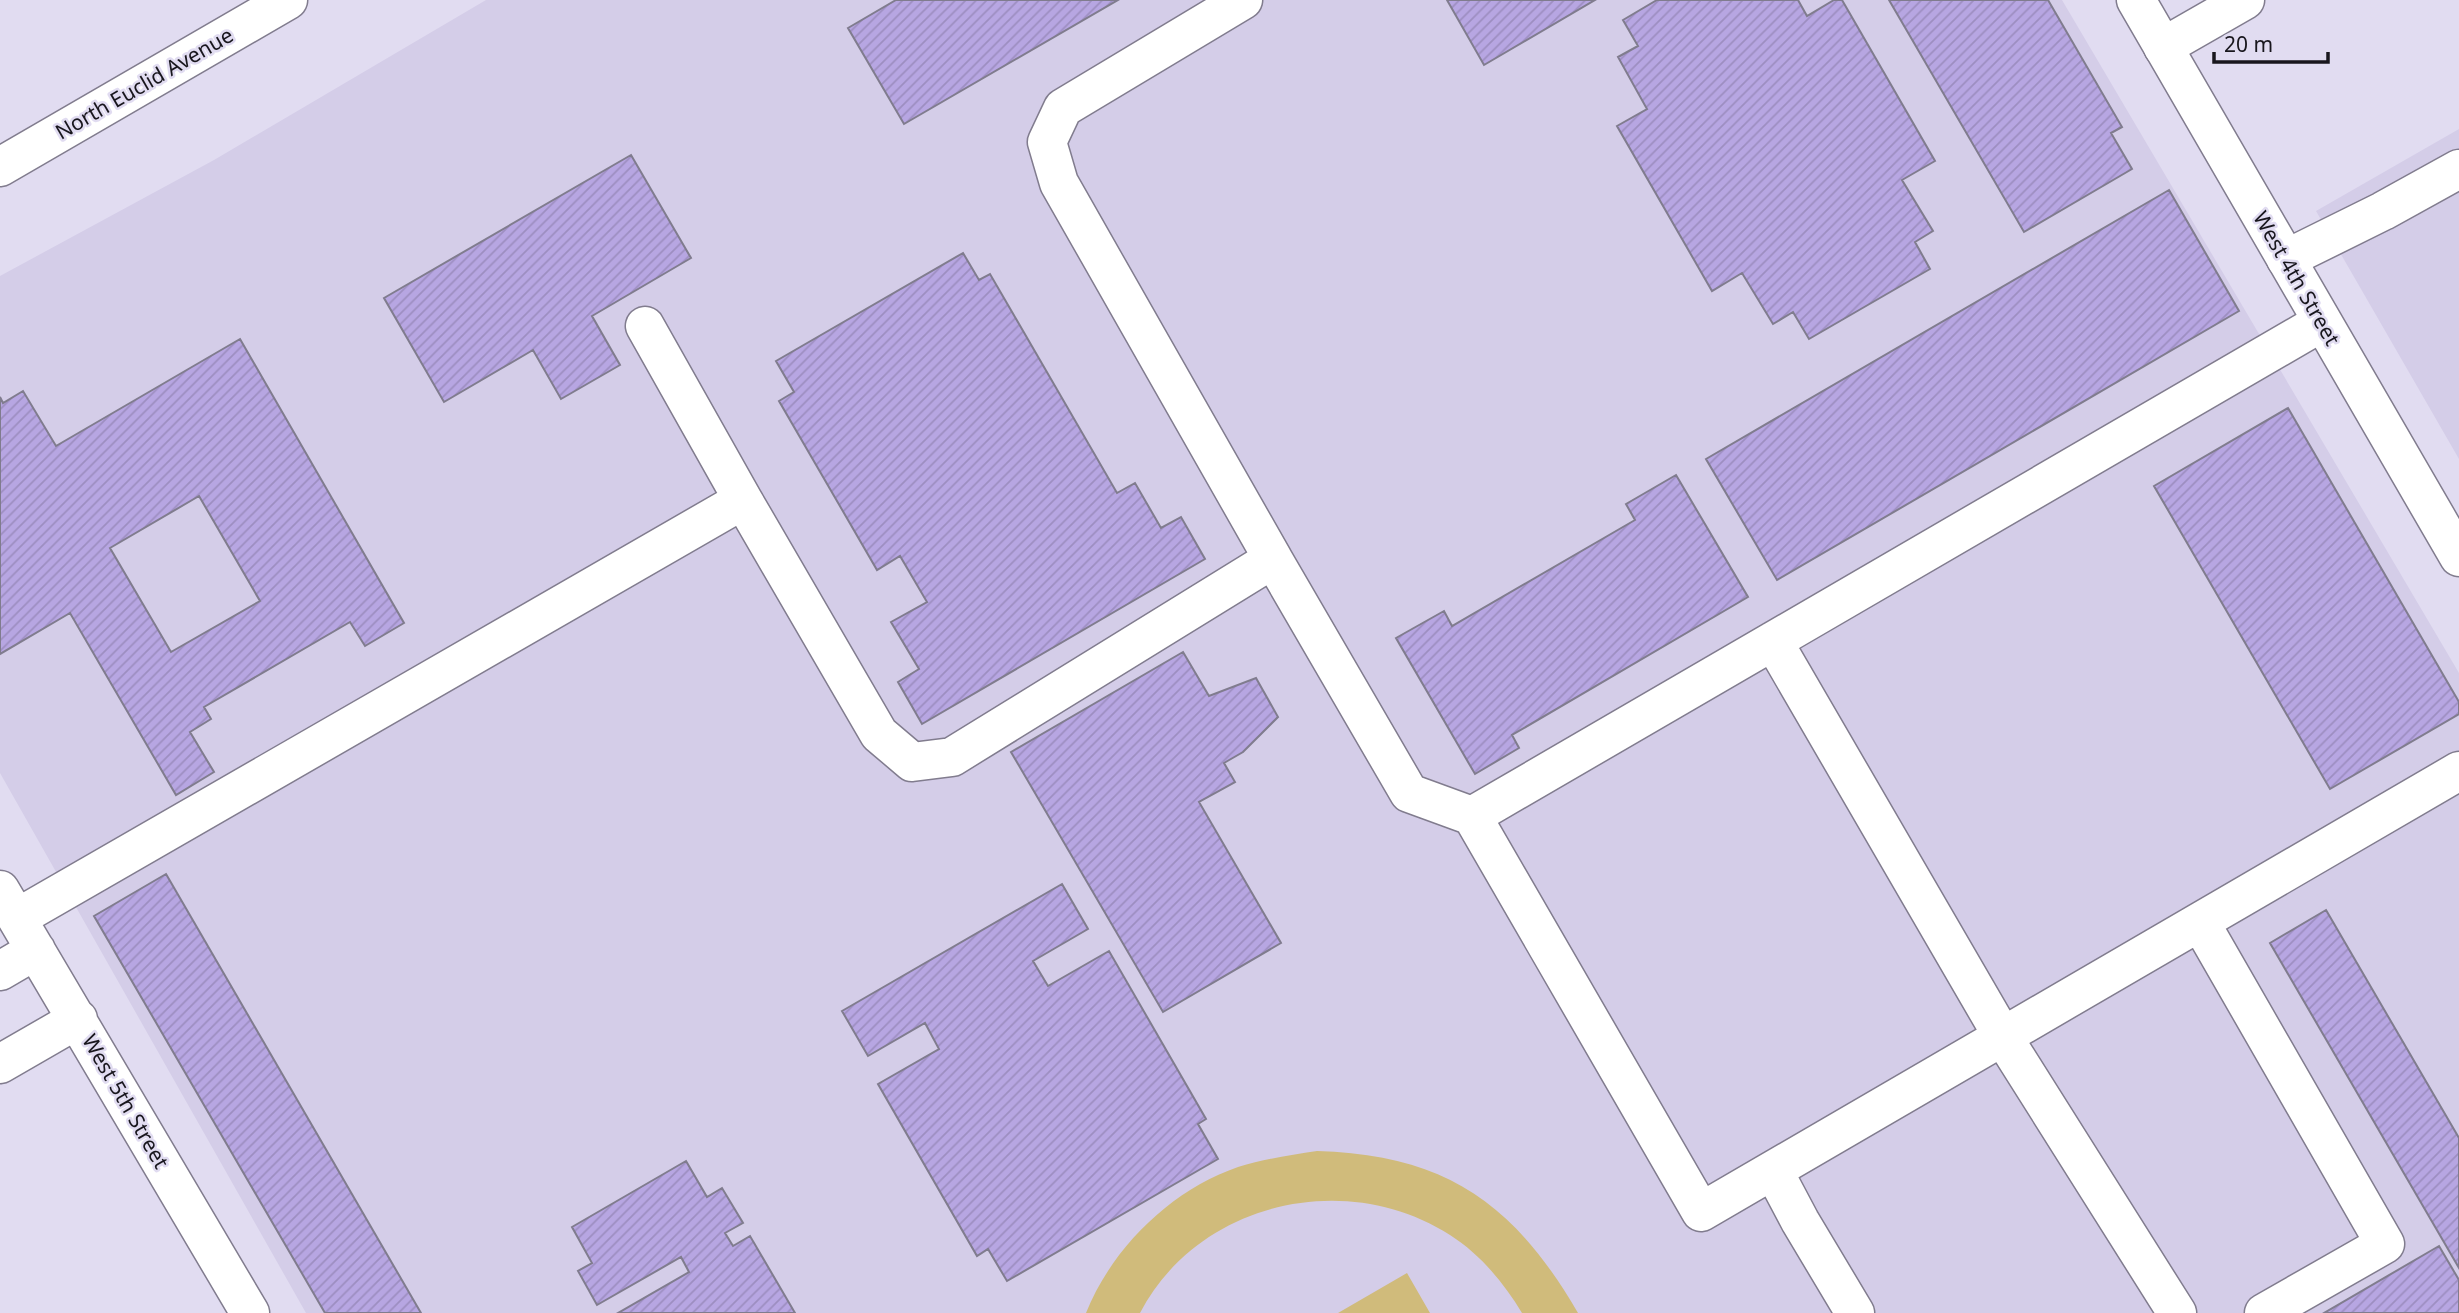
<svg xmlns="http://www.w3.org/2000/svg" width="2459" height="1313" font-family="'Noto Sans',sans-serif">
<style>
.built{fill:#d4cde8}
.green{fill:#d0bb7b}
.building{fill:url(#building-hatch);stroke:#807c8e;stroke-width:2;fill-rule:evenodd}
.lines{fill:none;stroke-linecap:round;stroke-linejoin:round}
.minor-casing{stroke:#817c8e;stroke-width:41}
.major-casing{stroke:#817c8e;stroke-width:41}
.minor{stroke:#fff;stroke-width:38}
.major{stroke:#fff;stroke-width:38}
.labels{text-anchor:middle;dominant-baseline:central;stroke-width:5;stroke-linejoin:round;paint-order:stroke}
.street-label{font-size:21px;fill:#18161d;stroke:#e1dcf1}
</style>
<defs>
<pattern id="building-hatch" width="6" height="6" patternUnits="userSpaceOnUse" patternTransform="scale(1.75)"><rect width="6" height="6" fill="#b7a6e2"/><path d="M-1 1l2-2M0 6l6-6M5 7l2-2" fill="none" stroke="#9d8ec1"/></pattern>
</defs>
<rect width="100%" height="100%" fill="#e1dcf1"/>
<path class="built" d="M486,0H2062L2459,673V1313H306L0,773V276L214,160Z
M2459,129V459L2316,211Z"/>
<path class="green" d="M1317,1151C1446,1155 1514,1203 1578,1313H1522C1504,1283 1480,1254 1450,1235C1346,1168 1198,1202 1140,1313H1086C1112,1248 1171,1190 1238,1167C1264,1159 1290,1155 1317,1151Z
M1407,1273L1430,1313H1338Z"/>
<path class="building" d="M896,0H1118L904,124L848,28Z
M1447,0H1595L1484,65Z
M1657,0H1798L1807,16L1834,0H1842L1935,161L1902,180L1933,231L1915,242L1930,269L1809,339L1793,312L1773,324L1742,273L1712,291L1617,126L1647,109L1618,57L1638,46L1623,20Z
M1889,0H2048L2122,127L2111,133L2132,169L2024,232Z
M631,155L691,258L592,316L620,365L561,399L533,350L444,402L384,298Z
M2169,190L2239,311L1777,580L1706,459Z
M963,253L979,280L990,274L1117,493L1135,483L1161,528L1181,517L1205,559L922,724L898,682L919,669L891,622L927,602L900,556L877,570L779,401L794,392L776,361Z
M240,339L404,623L365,646L350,622L204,707L211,719L190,732L214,772L176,795L70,613L0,654V397L3,403L23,391L56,446ZM199,496L260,601L171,652L110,548Z
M2288,408L2459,702V714L2330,789L2154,486Z
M1676,475L1748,597L1512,735L1519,748L1475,774L1396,638L1444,611L1452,626L1635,520L1626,504Z
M1183,652L1209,696L1256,678L1278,717L1243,752L1224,763L1235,782L1199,802L1281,943L1163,1012L1011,752Z
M166,874L421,1313H325L94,916Z
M1062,884L1088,929L1033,961L1048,986L1109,951L1206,1119L1198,1124L1218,1159L1007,1281L988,1249L977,1256L878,1084L939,1049L925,1023L868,1056L842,1011Z
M2326,910L2459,1138V1268L2270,943Z
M686,1161L707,1197L722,1188L743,1223L725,1233L733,1246L750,1236L795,1313H618L689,1272L681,1257L597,1305L578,1271L592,1263L572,1227Z
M2439,1246L2459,1280V1313H2324Z"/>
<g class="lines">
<defs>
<path id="minor" d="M2163,47L2245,0
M2286,259L2383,211L2459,169
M2322,322L1472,816L1701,1212L2459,771
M645,326L743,500
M1273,559L1409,793L1472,816
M1773,641L2003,1037L2177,1313
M0,890L250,1313
M17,918L743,500L879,734L912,762L952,757L1273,559L1059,183L1047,142L1063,108L1243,0
M2200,922L2385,1244L2264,1313
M0,971L36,950
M0,1064L78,1019
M1773,1170L1800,1221L1855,1313"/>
<path id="major" d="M2136,0L2459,557
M0,167L288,0"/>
</defs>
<use href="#minor" class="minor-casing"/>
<use href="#major" class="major-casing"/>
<use href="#minor" class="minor"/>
<use href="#major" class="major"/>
</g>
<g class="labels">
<g class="street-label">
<text transform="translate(144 83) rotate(-30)">North Euclid Avenue</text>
<text transform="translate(2297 278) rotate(60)">West 4th Street</text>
<text transform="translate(126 1101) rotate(60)">West 5th Street</text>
</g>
</g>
<path d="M2214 52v10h114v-10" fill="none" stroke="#18161d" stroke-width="3.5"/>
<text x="2224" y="52" font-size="21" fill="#18161d" stroke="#e1dcf1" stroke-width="5" paint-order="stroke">20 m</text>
</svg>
